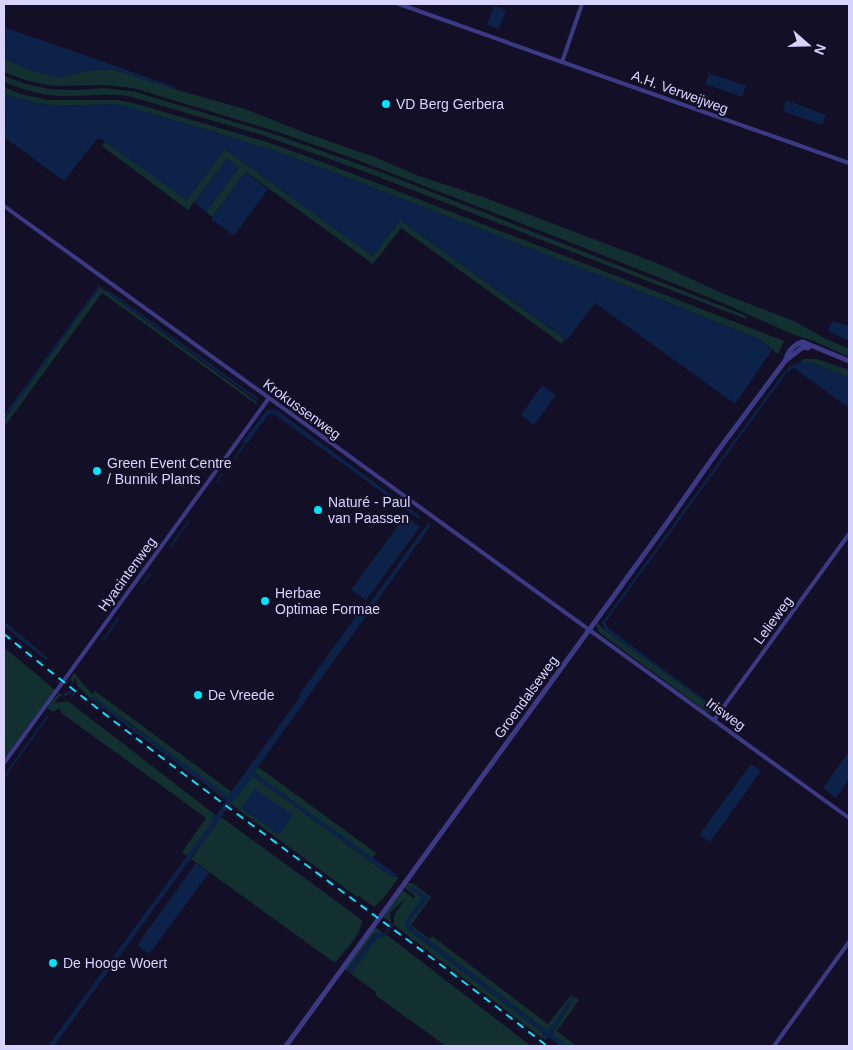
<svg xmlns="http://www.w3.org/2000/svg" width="853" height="1050" font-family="Helvetica,sans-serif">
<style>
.green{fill:#12302f}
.water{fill:#0c2248}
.pier{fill:#130f26}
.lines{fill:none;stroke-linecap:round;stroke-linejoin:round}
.stream{stroke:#0c2248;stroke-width:2}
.canal{stroke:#0c2248;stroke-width:5.5}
.minor{stroke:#3d3a85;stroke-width:4}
.tertiary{stroke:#3d3a85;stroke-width:5}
.rail{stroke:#00e5ff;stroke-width:2;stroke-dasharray:8 6;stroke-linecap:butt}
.poi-dot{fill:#00e5ff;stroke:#130f26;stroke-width:2}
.labels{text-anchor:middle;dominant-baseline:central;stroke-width:4.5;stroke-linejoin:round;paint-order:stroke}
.street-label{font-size:14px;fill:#d9d4ff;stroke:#130f26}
.poi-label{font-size:14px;fill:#d9d4ff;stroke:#130f26;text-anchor:start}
</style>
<rect width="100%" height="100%" fill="#130f26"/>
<path class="green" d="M4,59L36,72L62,78L85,71L112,69L174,89L245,109L303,132L377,158L419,176L483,197L659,264L726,295L794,321L824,338L849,349V357L814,341L792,334L723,303L572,243L352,158L275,131L133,88L104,85L53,86L25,80L4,72Z
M4,76L26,84L49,89L77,90L104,88L136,92L277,135L378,171L747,316L746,319L363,171L259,134L128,96C104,93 80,97 57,96C38,94 21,89 4,82Z
M4,87L21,94L48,100H118L137,104L267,142L333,166L784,341L778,354L761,340L614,281L338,174L280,153L207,130L117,104L55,106L32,102L4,94Z
M105,141L187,200L225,149L373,256L400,220L565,339L562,344L401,228L373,264L246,172L212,217L206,212L239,168L227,159L188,210L102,146Z
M100,287L257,402L256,404L102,293L4,427V420Z
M803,359H816L849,370V377L809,362H800Z
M597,622L603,629L712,706H717L719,704L722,705C717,711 715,714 707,712L600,633L597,627Z
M4,647L55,690L4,759Z
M74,673L92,694L95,691L232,792L228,796L225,795L131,724L91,697L197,779L223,796V798L91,699L78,687L75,678L73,682L74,684L70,679Z
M59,693L63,696H60L54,703L68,701L214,814L212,822L187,856L182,852L206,818L60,712L61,710L58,708L55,711H51L48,708V706Z
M257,766L376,853L372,858L257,775L254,772Z
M252,775L392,877H399L382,900L374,907L359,896L357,897L229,803L237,797Z
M221,817L362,920C361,936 344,951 335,963L191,859Z
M408,883H412L431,897L411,925L430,939L432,936L548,1024L571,995L573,996L549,1030H546L410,926L409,923L428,897L410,887L421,897V900L405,922L407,929L543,1033L542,1038L394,925V915L406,898L390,913L391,923L383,917L402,890L414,898L415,896L404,887Z
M375,927L383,933L374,934L347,971L344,969Z
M387,935L531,1046H446L375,995L376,992L351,974L377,938Z
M575,997L579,1000L557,1031L576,1046H567L552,1034Z"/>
<path class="water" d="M494,6L506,10L499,29L487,25Z
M4,27L175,87L174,89L112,69L85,71L62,78L54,77L36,72L4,59Z
M709,73L746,86L742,97L705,84Z
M4,94L32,102L55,106L117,104L207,130L280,153L338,174L614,281L761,340L772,350L735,404L595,303L567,340L400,220L373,256L225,149L187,200L101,139H97L64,181L4,137Z
M786,100L826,115L822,125L783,111Z
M227,159L239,168L206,212L194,202Z
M245,172L268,189L234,236L211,219Z
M100,284V287L4,420V415Z
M108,290L259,399L258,401L107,292Z
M832,321L849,326V341L828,331Z
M800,362H809L849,377V408L794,368L787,372L605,623L609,629L712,705L711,706L606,631L602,623L781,376L789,367Z
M542,385L556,395L534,425L521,415Z
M272,409L278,411L421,517L419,519L274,414L271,413L267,416L247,444L243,441L266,411Z
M405,516L420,527L366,600L351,590Z
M428,523L432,524L254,772L279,791L396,874V877H392L253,776L237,797L229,803L223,798V796L197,779L91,698L92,696L228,796L300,697L299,695L364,605L367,607Z
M4,621L48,658L46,660L4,626Z
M849,751V779L836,798L823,788Z
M751,764L761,771L710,842L699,835Z
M255,789L293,815L279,835L241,808Z
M214,814L221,817L54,1046H48L212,822Z
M196,863L209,873L149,954L137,945Z
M410,885L428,897L409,923L410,926L546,1030H549L573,996L575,997L552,1033L567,1046H560L549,1037L545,1040L542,1038L543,1033L407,929L405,922L421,900V897L410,889Z
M383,933L386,936L377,938L351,974L347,971L375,934Z"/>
<path class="pier" d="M88,697L165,756L231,805H228L221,800V798L161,755L101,709L89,700Z"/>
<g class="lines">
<path class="stream" d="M235,458L245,443
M218,481L222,474
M171,546L188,522
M143,584L150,574
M103,640L118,619
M65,694L69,693L73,689
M71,698L76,691
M4,777L47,717
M385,934L393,924"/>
<path class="canal" d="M215,821L233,796"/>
<path class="minor" d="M399,4L562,62
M582,4L562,62L849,163
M4,206L849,818
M714,720L849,534
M4,763L269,398
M774,1046L849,942"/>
<path class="tertiary" d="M785,361L803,347L808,348
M286,1046L667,523L717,452L785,361C788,352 793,344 803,342L849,361"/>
<path class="rail" d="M4,634C180,778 368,906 547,1046"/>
</g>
<g class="poi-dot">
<circle cx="386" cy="104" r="5"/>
<circle cx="97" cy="471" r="5"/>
<circle cx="318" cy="510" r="5"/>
<circle cx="265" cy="601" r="5"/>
<circle cx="198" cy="695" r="5"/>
<circle cx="53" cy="963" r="5"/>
</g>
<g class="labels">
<g class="street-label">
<text transform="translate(680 92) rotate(20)">A.H. Verweijweg</text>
<text transform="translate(302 409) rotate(36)">Krokussenweg</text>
<text transform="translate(127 574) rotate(-54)">Hyacintenweg</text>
<text transform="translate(773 620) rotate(-54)">Lelieweg</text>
<text transform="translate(526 697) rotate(-54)">Groendalseweg</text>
<text transform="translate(726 714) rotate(36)">Irisweg</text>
</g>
<g class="poi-label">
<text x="396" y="104">VD Berg Gerbera</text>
<text x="107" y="463">Green Event Centre<tspan x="107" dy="16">/ Bunnik Plants</tspan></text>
<text x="328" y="502">Naturé - Paul<tspan x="328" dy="16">van Paassen</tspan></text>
<text x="275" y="593">Herbae<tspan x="275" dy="16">Optimae Formae</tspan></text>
<text x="208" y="695">De Vreede</text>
<text x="63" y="963">De Hooge Woert</text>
</g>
</g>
<rect width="853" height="1050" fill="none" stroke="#d9d4ff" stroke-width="10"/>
<g transform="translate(808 45) rotate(110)" stroke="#130f26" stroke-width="4" paint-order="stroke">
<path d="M0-4L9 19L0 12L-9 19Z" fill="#d9d4ff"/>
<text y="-8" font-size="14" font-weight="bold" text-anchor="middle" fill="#d9d4ff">N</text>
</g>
</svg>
